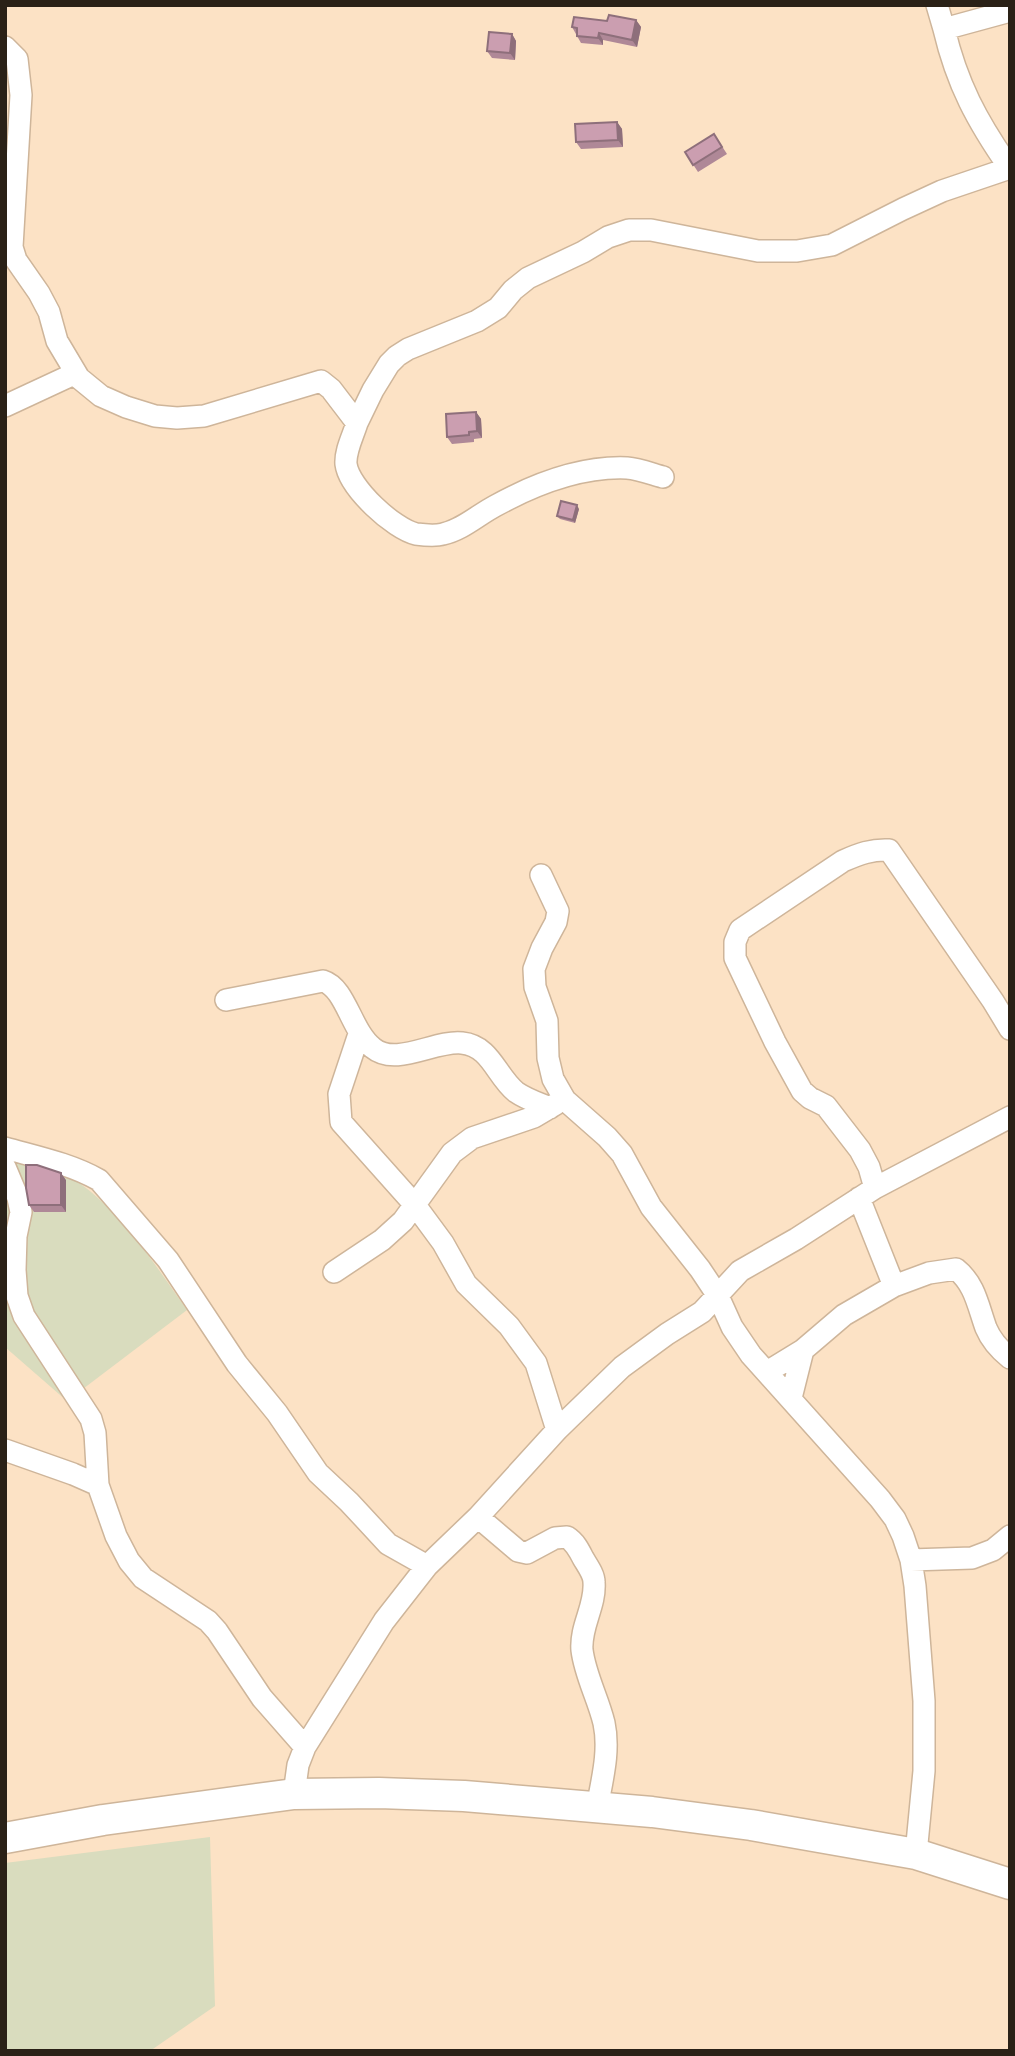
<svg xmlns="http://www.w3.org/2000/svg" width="1015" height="2056" font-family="Signika,sans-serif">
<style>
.green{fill:#d9dcbe}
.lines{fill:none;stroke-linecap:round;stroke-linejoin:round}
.street-casing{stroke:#ceb59a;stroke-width:24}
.secondary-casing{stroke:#ceb59a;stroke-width:33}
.street{stroke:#fff;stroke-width:21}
.secondary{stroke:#fff;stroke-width:30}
.wall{fill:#af8897}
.shaded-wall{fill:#8e6f7b}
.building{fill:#cb9eb0;stroke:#8e6f7b;stroke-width:2}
</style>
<rect width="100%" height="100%" fill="#fce2c5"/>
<path class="green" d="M5,1154C21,1159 37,1162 52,1168C108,1190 153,1262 187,1310L67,1401L5,1347Z
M210,1837L215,2006L150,2051H5V1863Z"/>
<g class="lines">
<defs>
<path id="street" d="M937,5L944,29L1010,11
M944,29C957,84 977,121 1009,167
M5,47L17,59L21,95L12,247L16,260L39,293L49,312L57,341L79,378L101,396L126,407L155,416L177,418L204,416L321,381L331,389L357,423L373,390L389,364L397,356L408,349L477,321L498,308L513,290L528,278L583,252L608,237L629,230H651L758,251H797L832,245L903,209L942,191L1010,168
M5,406L76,373
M357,423C353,436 345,451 346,464C349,488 394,529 416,534C424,535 436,536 443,534C462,530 478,515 495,506C535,484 580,466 627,468C639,469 652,474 663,477
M541,875L558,911L556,922L542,948L534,969L535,987L547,1021L548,1058L553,1079L565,1100L607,1137L622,1154L651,1207L700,1269L718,1296L732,1327L751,1355L880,1499L895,1519L903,1536L911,1560L915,1586L924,1701V1771L916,1854
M226,1000L323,981C346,988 351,1031 373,1048C396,1067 435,1040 462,1043C491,1046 496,1076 516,1092C526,1099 538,1103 550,1108
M359,1034L339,1094L341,1122L415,1205L443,1243L466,1284L509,1326L536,1363L557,1430
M5,1148C37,1157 71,1164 99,1180L168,1260L237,1364L277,1413L318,1473L349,1502L388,1544L427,1566
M5,1167L18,1198L21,1212L16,1236L15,1270L17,1296L24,1316L91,1419L95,1433L98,1485L116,1536L129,1561L143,1578L208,1621L217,1631L262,1698L305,1747
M875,1188L869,1167L860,1150L826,1106L810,1098L802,1091L775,1042L735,958V942L740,930L843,861C859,854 872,849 889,850L993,1001L1010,1029
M859,1198L894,1286
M334,1272L382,1240L403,1221L452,1153L472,1138L534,1117L556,1104
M767,1372L803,1350L844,1315L894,1286L929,1273L956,1269C975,1284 978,1306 986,1328C991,1340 1000,1350 1010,1358
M791,1398L803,1350
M5,1450L73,1474L98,1485
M478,1517L557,1430L622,1367L667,1334L702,1312L740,1271L796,1239L875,1188L1010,1117
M911,1560L972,1558L993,1550L1010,1536
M294,1794L298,1765L305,1747L384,1621L427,1566L478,1517L518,1551L527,1553L555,1538L567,1537C575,1542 579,1550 583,1558C587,1565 594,1574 594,1582C596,1606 580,1626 582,1650C585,1675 598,1698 604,1723C610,1751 602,1780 597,1808"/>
<path id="secondary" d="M5,1838L103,1820L294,1794L379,1793L464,1796L652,1812L751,1825L916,1854L1010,1884"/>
</defs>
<use href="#street" class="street-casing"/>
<use href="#secondary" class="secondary-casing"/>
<use href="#street" class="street"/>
<use href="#secondary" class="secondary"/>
</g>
<path class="wall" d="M636,20L641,27L637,47L603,40V45L581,43L572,27L607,21Z
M512,34L516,41L515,60L492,58L487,51Z
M617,122L622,129L623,147L581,149L576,142Z
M714,134L727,154L698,172L685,152Z
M476,412L481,419L482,438L474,439V442L452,444L447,437Z
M579,509L575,523L560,519L557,516Z
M66,1180V1212H34L29,1205Z"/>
<path class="shaded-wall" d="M636,20L641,27L637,47L632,40Z
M599,33L603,40V45L598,38Z
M512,34L516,41L515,60L510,53Z
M617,122L622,129L623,147L618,140Z
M476,412L481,419L482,438L477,431Z
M577,505L579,509L575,523L573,520Z
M61,1173L66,1180V1212L61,1205Z"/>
<path class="building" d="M609,15L636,20L632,40L599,33L598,38L577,36V28L572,27L574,17L607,21Z
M489,32L512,34L510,53L487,51Z
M617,122L618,140L576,142L575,124Z
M714,134L722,147L693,165L685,152Z
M476,412L477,431L469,432V435L447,437L446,414Z
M561,501L577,505L573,520L557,516Z
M26,1165H37L61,1173V1205H29L26,1188Z"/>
<rect width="1015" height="2056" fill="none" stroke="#2a2117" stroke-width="14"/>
</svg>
